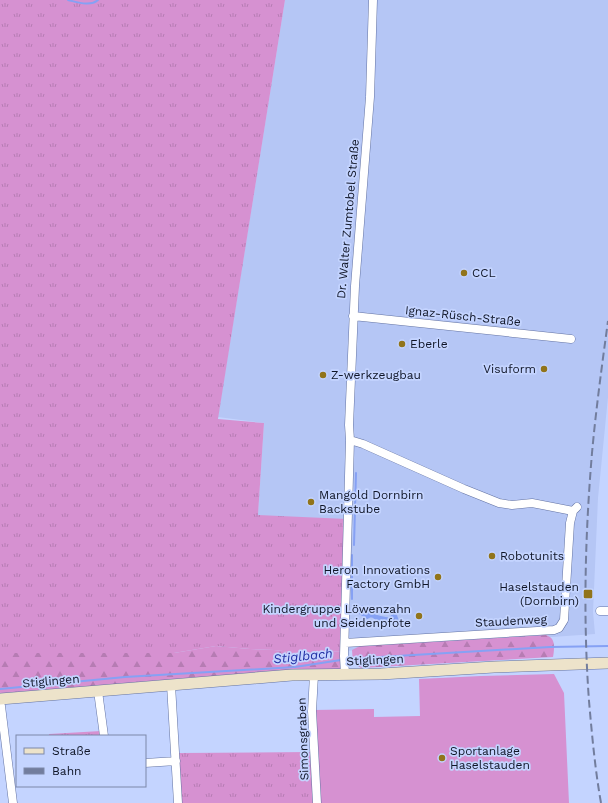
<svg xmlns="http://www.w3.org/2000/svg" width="608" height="803" font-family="'Work Sans',sans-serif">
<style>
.built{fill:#b5c6f5}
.grass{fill:url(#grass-tufts)}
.forest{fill:url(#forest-firs)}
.pitch{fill:#d691d1}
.water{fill:url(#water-ripples)}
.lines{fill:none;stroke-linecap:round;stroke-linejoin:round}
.stream{stroke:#86a1f4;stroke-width:2}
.street-casing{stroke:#6373a3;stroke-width:9}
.secondary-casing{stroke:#6373a3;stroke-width:12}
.street{stroke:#fff;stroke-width:8}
.secondary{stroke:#ede3ca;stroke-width:11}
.rail{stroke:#727d9d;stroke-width:2;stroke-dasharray:8 4;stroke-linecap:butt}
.poi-dot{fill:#91741a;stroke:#c4d4ff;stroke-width:1.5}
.labels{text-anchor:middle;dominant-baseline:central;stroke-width:3.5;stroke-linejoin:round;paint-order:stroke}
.street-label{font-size:12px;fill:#0f1527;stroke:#c4d4ff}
.poi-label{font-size:12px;fill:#0f1527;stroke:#c4d4ff;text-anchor:start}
.water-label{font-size:13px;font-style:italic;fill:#1f2ca2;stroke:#c4d4ff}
</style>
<defs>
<pattern id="grass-tufts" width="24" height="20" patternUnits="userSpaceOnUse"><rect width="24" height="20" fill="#d691d1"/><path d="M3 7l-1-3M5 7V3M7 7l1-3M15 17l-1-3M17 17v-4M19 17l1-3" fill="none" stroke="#b67cb3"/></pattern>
<pattern id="forest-firs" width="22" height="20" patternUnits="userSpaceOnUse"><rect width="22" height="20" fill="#d691d1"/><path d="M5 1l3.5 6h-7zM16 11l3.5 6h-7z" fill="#b67cb3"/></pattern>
<pattern id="water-ripples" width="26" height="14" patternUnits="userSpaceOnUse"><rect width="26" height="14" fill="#86a1f4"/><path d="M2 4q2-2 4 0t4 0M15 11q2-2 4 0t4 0" fill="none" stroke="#6c82c6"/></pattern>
</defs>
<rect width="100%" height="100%" fill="#c4d4ff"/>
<path class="built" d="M285,0H608V397L598,498L593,612L595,634L344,651L258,515L264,423L218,417Z"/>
<path class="grass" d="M0,0H285L218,419L264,423L258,515L347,519L344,651L301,653L274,650L250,649L216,646L174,653H0Z
M101,731V736H49V734Z
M310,752L314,803H180L179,753Z"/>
<path class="forest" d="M546,635C548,636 551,637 552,639C555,643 554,652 553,657L361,668L353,663L352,650L360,646Z
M216,646L250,649L274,650L301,653L344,651V673L0,694V653H174Z"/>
<path class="pitch" d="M554,674L564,693L569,803H321L314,710L374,709V717L420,716L419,679L481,676Z"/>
<path class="water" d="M363,605C367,607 367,609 370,612C373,614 386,618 389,617C391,616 392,614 394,613L397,615L399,621C394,628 385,626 378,622C376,622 375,619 373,618C371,617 369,618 367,619L359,614L358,611L359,607Z"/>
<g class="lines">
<path class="stream" d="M68,0C77,2 90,7 98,0
M354,545L356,473
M352,599V555
M346,660L363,658L550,647L608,646
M0,689L125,677L295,667L341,660"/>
<defs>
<path id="street" d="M353,316L571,339
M350,440L363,444L464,489L499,503L512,505L532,503L573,511
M600,611H608
M345,643L554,630L559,628L564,620L570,523L573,511L577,507
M314,675L312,711L317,803
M345,675L344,656L350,440L349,425L355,286L370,97L373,0
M171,685L178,803
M98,691L104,736
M0,704L1,706L13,803
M145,763L176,761"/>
<path id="secondary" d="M0,699L292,675L381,674L494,667L608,663"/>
</defs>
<use href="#street" class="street-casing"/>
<use href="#secondary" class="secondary-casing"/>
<use href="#street" class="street"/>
<use href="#secondary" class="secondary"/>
<path class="rail" d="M601,803C595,769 592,735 589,701C583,619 585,536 592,453C596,409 602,365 608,321"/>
</g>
<g class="poi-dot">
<circle cx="464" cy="273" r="4"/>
<circle cx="402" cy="344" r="4"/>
<circle cx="544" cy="369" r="4"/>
<circle cx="323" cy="375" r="4"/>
<circle cx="311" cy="502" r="4"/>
<circle cx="492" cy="556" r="4"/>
<circle cx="438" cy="577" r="4"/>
<rect x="583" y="589" width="10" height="10" rx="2"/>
<circle cx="419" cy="616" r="4"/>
<circle cx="442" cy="758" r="4"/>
</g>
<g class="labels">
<g class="street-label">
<text transform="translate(348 219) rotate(-85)">Dr. Walter Zumtobel Straße</text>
<text transform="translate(463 316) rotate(6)">Ignaz-Rüsch-Straße</text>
<text transform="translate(511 621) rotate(-3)">Staudenweg</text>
<text transform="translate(375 660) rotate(-3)">Stiglingen</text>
<text transform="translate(51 681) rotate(-5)">Stiglingen</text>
<text transform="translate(303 739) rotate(-92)">Simonsgraben</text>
</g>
<g class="poi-label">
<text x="472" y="273">CCL</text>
<text x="410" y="344">Eberle</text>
<text x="536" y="369" text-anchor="end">Visuform</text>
<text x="331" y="375">Z-werkzeugbau</text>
<text x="319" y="495">Mangold Dornbirn<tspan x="319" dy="14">Backstube</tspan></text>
<text x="500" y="556">Robotunits</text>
<text x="430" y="570" text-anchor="end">Heron Innovations<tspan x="430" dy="14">Factory GmbH</tspan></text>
<text x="579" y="587" text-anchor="end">Haselstauden<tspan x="579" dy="14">(Dornbirn)</tspan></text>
<text x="411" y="609" text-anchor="end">Kindergruppe Löwenzahn<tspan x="411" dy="14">und Seidenpfote</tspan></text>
<text x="450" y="751">Sportanlage<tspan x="450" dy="14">Haselstauden</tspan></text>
</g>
<g class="water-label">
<text transform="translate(303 656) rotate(-6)">Stiglbach</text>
</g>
</g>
<rect x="16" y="735" width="130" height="52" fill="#c4d4ff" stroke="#7c88a9"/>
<rect x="24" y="748" width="20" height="6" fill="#ede3ca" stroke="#7c88a9"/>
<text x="52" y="755" font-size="12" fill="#0f1527">Straße</text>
<rect x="24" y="768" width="20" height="6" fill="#727d9d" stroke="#7c88a9"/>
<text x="52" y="775" font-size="12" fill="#0f1527">Bahn</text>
</svg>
